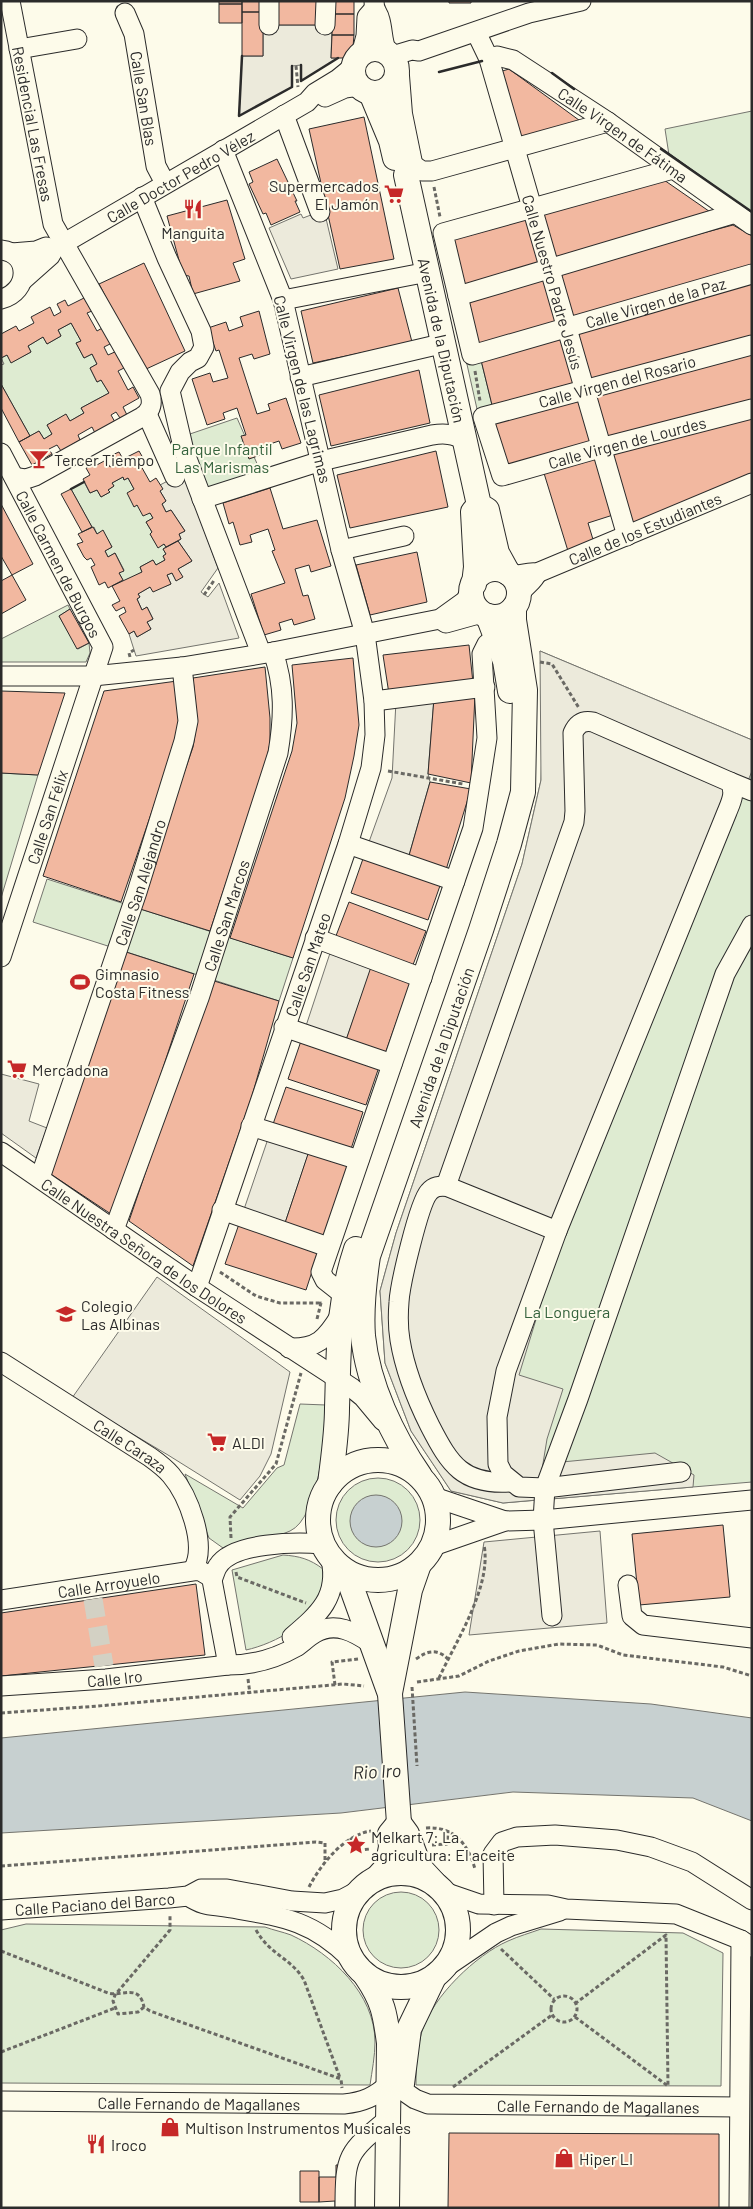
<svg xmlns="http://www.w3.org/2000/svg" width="753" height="2209" font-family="Barlow,sans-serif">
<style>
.green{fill:#deebd1;stroke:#74746e}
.parking{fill:#eceadb;stroke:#74746e}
.water{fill:#c7d0d0;stroke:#74746e}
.building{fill:#f2b8a0;stroke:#2b2b2b}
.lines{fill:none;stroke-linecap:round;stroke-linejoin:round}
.minor-tunnel{stroke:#d3d1c4;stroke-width:19;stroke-dasharray:19 9;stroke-linecap:butt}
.minor-casing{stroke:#2b2b2b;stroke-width:21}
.major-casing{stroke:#2b2b2b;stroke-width:26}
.path{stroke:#6a6964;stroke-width:3;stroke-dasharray:4 2.5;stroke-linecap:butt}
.minor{stroke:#fdfbea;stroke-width:19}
.major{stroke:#fdfbea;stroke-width:24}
.wall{stroke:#2b2b2b;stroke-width:2.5}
.labels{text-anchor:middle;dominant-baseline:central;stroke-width:4;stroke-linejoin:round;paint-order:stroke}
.street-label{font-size:16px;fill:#2b2b2b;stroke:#fdfbea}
.poi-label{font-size:16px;fill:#2b2b2b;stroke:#fdfbea;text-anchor:start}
.park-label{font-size:16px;fill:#34623c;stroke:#fdfbea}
.water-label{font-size:18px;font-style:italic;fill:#2b2b2b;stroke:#fdfbea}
</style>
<rect width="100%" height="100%" fill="#fdfbea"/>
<path class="green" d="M752,111V212L669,155L665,129Z
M71,323L81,341L76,343L84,358L92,354L97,364L90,368L97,382L101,380L109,393L81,408L84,413L70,421L65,415L47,425L52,434L44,439L39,431L30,436L1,384V365L4,364L1,358L7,355L12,362L31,352L28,346L43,337L47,344L61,336L58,330Z
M480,356L492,405L477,409L466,360Z
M237,418L262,475L207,497L184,436Z
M123,477L124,480L128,478L134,489L135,506L137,505L150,513L153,518L146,522L152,532L150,534L158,547L164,544L166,547L163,549L166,554L163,556L165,560L156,565L153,560L140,567L142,572L124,582L119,573L124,570L115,553L108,557L105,551L112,547L103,531L97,534L94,527L88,530L92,527L71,489L84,482L90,493L97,490L101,497L110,492L108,490L114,486L112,483Z
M68,605L70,609L59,616L78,649L89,643L90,653L86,662H1V639Z
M540,651L752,740V1482L503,1503L451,1491L411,1431L385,1363L380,1291L396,1233L522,864L541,780L544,684Z
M1,773L38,775L1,898Z
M47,879L293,958L279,1001L33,922Z
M300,1404L326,1405C326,1433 319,1518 290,1531C270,1540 245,1543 223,1548L209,1538L185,1474L243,1508L277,1468L284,1465Z
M336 1520a42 42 0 1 1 84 0a42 42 0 1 1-84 0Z
M283,1555C299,1556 310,1559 323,1569C323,1575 325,1582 324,1588C319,1621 274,1644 246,1650L232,1570Z
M363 1930a38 38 0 1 1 76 0a38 38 0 1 1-76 0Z
M26,1924L265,1927C273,1930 283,1932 291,1935C332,1954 375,1994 375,2042C375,2056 372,2071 370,2085L1,2083V1930Z
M541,1929L683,1933L723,1953L721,2086L416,2085C416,2066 417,2049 422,2031C433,1996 476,1955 508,1941C519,1936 530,1933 541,1929Z"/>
<path class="parking" d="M263,25H332L331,58H338L301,81V65L292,66V87L239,116L242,56H263Z
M324,210L338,269L291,279L269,228L301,214L303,218Z
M183,473L218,568L201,592L208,597L219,583L239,638L136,656L129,634L134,631L137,637L151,629L147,622L153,619L147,607L142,610L137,599L140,597L138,594L150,587L166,586L171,584L167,575L172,573L176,580L182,577L178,569L192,561L178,541L181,539L179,534L185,531L171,510L166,512L162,504L166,501L160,491V485Z
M540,651L752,740V771L564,1228L519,1375L563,1389L547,1439L537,1500L503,1503L451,1491L411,1431L385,1363L380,1291L396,1233L522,864L541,780Z
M434,698L428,774L430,782L408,859L365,853L392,778L396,701Z
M334,941L376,956L345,1043L302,1038Z
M1,1074L39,1084L29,1121L47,1128L36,1158L1,1133Z
M272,1127L313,1140L283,1229L239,1224Z
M157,1277L290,1372L271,1454L260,1476L240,1500L168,1455L72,1398Z
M655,1453L694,1475L693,1487L551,1499L562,1462Z
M600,1531L607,1623L469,1635L484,1542Z"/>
<path class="water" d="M350 1521a26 26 0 1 1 52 0a26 26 0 1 1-52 0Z
M465,1692L651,1704L752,1718V1821L693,1798L513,1792L341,1813L1,1833V1738Z"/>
<path class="building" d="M219,1H242V4H219Z
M242,1H263V12H242Z
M276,1H319V25H276Z
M332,1H354V14H332Z
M449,1H471V3H449Z
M219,4H242V23H219Z
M242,12H263V56H242Z
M332,14H354V35H332Z
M332,35H354L353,47L345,58H331Z
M509,69L583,123L519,142L499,72Z
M364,117L394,259L340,269L309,129Z
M277,159L297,201H295L300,212L271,225L266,213L263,214L249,184L253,182L249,172Z
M664,180L716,216L554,261L540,213Z
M227,200L245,259L233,263L240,281L193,294L189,276L183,275L167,216Z
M528,212L543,266L460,289L446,235Z
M733,225L752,236V269L571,319L556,272Z
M144,263L185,351L144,370L99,284Z
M544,272L558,322L477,346L466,295Z
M752,280V339L587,384L572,330Z
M398,288L412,342L313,363L301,311Z
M84,298L92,311L87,313L97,331L104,327L112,343L104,347L108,355L117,351L126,367L118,371L128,390L133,387L139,398L123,407L127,415L120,418L116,412L111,415L115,422L95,433L92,427L78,435L80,440L61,451L57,445L49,449L52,454L32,465L19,442L39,431L44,439L52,434L47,425L66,414L70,421L84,413L81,408L109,393L101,380L97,382L90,368L97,364L92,354L84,358L76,343L81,341L71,323L58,330L61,336L47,344L43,337L28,346L31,352L11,363L7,355L1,358V334L16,326L19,331L34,323L31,317L50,307L54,316L61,312L57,304L65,300L68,306Z
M259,311L270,354L254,359L252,354L239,358L257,414L270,410L268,404L286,398L301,443L282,449L279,441L267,445L269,452L249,459L241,436L246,435L237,408L223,413L225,419L207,425L192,379L210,373L213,382L228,378L219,350L216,351L208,328L226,322L229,331L243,326L240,317Z
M560,333L574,383L492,405L480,356Z
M752,352V406L603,444L589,394Z
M419,370L430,423L331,446L319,395Z
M1,384L30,436L19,442L1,408Z
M579,398L593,444L507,469L494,422Z
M752,415V478L630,529L608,454Z
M139,451L146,463L141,466L150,482L156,478L163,489L160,491L166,501L162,504L166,512L171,510L185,531L179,534L181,539L166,547L164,544L158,548L150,534L152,532L146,522L153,518L150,513L143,516L137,505L134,507L127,493L134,489L128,478L124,480L123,477L112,483L114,486L108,490L110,492L101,497L97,490L90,493L83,479L90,475L86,468L94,464L95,466L106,460L110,467L116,463L112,455L119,452L123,459Z
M436,451L448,507L350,528L337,475Z
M596,456L613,515L588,523L595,546L568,551L543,470Z
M270,488L283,529L317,520L331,566L311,572L309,565L295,569L303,596L308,595L315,619L294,625L292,619L279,623L281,630L264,635L251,594L285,583L272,551L275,550L268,529L250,535L252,542L240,545L233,522L229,524L223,503Z
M71,489L92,527L82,532L61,494Z
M1,504L33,564L12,575L1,556Z
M93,527L97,534L103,530L112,547L105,551L108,557L115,553L124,571L119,573L123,580L108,588L105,582L99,585L91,567L95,565L91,558L87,560L84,557L77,544L83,542L78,534Z
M178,541L192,561L178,569L183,577L176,581L172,573L167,575L171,584L153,592L150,587L138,594L140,597L137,599L142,610L147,607L153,619L147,622L151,629L137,637L134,631L129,634L119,616L126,612L124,607L116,611L112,605L120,601L112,586L142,572L140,567L153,560L156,565L165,560L163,556L166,554L163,549Z
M417,552L427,602L370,615L356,565Z
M12,575L26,600L1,614V581Z
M70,609L89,643L77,649L59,616Z
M469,645L473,683L389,694L383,655Z
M353,658L359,725L354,756L345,798L293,958L230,938L292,751L297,723L292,665Z
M265,667L270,718V743L266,762L210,931L137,908L193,747L197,721L193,678Z
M177,681L180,717L178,735L121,902L43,876L104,691Z
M1,691L65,693L38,775L1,773Z
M475,694L471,783L428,774L434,698Z
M430,782L471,789L445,873L408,859Z
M365,853L442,880L428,920L351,893Z
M349,902L426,931L411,970L334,941Z
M123,951L194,974L114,1216L49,1173Z
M372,964L412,978L384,1057L345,1043Z
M211,980L279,1001L252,1096L193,1266L129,1221Z
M302,1038L380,1064L366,1105L288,1079Z
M286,1087L363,1112L350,1152L272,1127Z
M309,1151L348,1164L322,1241L283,1229Z
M239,1224L319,1250L306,1290L225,1264Z
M723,1525L730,1597L639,1605L632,1534Z
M196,1584L205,1655L1,1676V1613Z
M449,2133L719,2134V2208H448Z
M336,2165H355V2208H335V2201L319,2202V2177H336Z
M300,2171H319V2202H300Z"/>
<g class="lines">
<path class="minor-tunnel" d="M93,1599L104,1666"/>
<defs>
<g id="minor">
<path id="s1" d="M10,1L53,224L150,394C153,404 151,411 142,417L35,476L26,479L14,477"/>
<path d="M269,1V25"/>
<path d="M374,1C374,12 378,11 380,20C383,31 382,41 387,52"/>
<path id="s2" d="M125,13L134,34L156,166L165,183"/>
<path d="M325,25L326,1"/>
<path id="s3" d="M476,32L489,59L627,536"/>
<path d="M19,49L77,39"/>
<path d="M361,55L366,36L367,17L374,9"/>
<path d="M392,56L412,50L419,51L529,13L581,1"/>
<path id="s4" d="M489,59L497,56L513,60L608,122L752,225"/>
<path d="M325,97L345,88L359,86"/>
<path d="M284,115L320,212"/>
<path d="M410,163L422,171H432L608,122"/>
<path id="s5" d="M673,169L443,233L472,355L752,274"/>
<path d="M142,197L167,258L201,331L204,347L198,358L190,362L180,372L170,391L184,451L261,653"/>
<path d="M1,250C31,253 30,292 1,299"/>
<path d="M12,253L36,251L46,247L54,249"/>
<path id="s6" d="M23,280L50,256L54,249L307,102L315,93L338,79L354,66"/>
<path d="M458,296L736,213"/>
<path d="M283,300L428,272"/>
<path id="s7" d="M752,345L483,417L502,476L600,448L752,409"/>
<path d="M300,377L445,343"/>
<path d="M147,414L175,477"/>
<path id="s8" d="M1,453L103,647L1,957"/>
<path d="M202,499L321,461L432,435C445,433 453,434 465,440"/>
<path d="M341,550L404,536"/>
<path id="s9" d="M510,575C520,577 527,571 537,573L752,483"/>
<path d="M519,596C523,586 533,583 537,573"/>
<path d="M440,619L446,623L482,613"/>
<path d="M1,676H93L182,667L273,652L440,619L465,601L472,590"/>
<path d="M374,701L485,687"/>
<path d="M730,782L752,791"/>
<path d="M348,844L455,881"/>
<path d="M315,938L422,978"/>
<path d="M284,1027L392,1064"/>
<path d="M251,1126L359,1160"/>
<path id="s10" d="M1,1152L197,1287L352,1388L363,1397L383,1421"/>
<path id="s11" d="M40,1178L137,892L184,741L188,721L182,667"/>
<path d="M446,1186L574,822L575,811L573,733C577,724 583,720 593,722L730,782C736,793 731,802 727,812L557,1231L506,1371L497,1417L498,1464L503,1474L519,1487L545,1488L681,1472"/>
<path d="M222,1210L328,1247"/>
<path id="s12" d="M114,1230L199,998L278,753C284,717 285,686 273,652"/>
<path id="s13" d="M197,1287L348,844L371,768L375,735L374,701L365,634L341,550L283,300L223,150"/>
<path d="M344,1295L325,1280L321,1272L473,828L487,738L482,654L487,644L497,637"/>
<path d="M289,1348C317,1349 326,1339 340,1316"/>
<path id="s14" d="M1,1362L150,1457C157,1462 165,1468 171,1475C188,1495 208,1545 193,1570"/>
<path d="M510,1482C463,1485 450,1465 430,1426C416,1398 405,1371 400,1340C398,1328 398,1314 399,1302C400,1284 419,1203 429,1192C434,1186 440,1186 446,1186L557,1231"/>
<path d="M434,1497L505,1521"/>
<path d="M433,1546L505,1521L543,1520L752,1500"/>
<path d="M212,1580C214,1576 215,1570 218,1566C233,1542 297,1542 322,1544"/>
<path d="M628,1585L632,1616L643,1625L752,1638"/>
<path id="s15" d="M1,1600L199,1570L209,1576L212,1580L228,1665"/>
<path d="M552,1616L543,1520L545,1488L578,1399L725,974L752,925"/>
<path d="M292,1637C319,1614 339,1597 331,1559"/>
<path id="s16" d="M1,1686L106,1679L228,1665C252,1665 275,1659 296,1647C302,1643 308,1637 315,1633C335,1621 355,1632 372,1644"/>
<path d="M444,1892L479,1904L548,1905L566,1909L676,1914L741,1940L752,1947"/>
<path d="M188,1896C207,1908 211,1904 231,1908C283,1917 311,1920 350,1958"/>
<path d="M494,1905L493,1854L502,1842L517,1837L555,1835L617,1840L651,1847L692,1862L752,1900"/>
<path id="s17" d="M1,1910L169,1898L188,1896L201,1889H227L292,1901L325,1903L343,1899L358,1891"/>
<path d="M443,1969L496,1933L511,1926L560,1911"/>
<path id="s18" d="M402,2090L415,2099L428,2104L739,2107"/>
<path id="s19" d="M1,2101L344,2104C363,2102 375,2097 389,2084"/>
<path d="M345,2208C345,2155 347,2153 388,2119"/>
<path d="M739,2208L741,1940"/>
</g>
<g id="major">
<circle cx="375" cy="71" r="22"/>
<path id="s20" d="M397,76L400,114L410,163L406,175L479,505L487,510L497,553L508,573"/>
<path d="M371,93L391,141L395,158"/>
<circle cx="495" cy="593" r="24"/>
<path d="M474,584L476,567L473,512L479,505"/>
<path d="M488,616L505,661L510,691"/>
<circle cx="378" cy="1520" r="60"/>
<path id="s21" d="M420,1476C393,1437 368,1385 363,1336C361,1309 364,1283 368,1256L481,930L509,844L523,792L525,690L514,620V608"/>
<path d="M330,1484C333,1459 337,1433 337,1408C339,1349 337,1307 356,1249"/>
<path d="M346,1572L390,1694L399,1823"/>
<path d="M390,1693L410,1590L418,1567"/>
<path d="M399,1823L407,1834L420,1868L434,1883"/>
<circle cx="401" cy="1930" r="57"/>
<path d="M378,1877L387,1867L391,1847L390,1834L399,1823"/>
<path d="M366,1976C383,2001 385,2013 389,2043L387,2208"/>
<path d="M402,2084L409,2029L434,1977"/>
</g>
</defs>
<use href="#minor" class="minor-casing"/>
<use href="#major" class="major-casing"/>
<path class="path" d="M296,66L298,87
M434,187L440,217
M475,371L480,401
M204,595L215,579
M130,657L129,653L134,650
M540,662L552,664L579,708
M388,771L463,784
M220,1272L256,1296L280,1303H321
M317,1319L321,1303H323
M231,1538L230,1517L276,1464L301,1373
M236,1572L237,1577L306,1603
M416,1659C427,1651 437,1648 448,1659
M439,1678C456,1641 492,1586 484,1545
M248,1679L250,1694
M417,1682L459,1676L489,1661L519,1651L559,1644L597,1645L623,1655L723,1667L752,1676
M335,1685L332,1662L358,1659
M412,1687L417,1766
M1,1713L98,1706L343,1684L364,1686
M426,1828C454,1826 468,1844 475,1869
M351,1838L352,1851L370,1849
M432,1845L447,1844L448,1831
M1,1866L316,1842L325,1843V1863
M309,1887C321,1864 344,1835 371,1831
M256,1930C270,1955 291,1958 304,1980L340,2078
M501,1949L554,1999
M1,1951L108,1993C123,1997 139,1983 144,2007L150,2011L341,2079L342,2088
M551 2009a13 13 0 1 1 26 0a13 13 0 1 1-26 0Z
M144,2007L138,2012L118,2014L113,2001L115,1995L170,1930V1914
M575,2017L668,2086L666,1935L576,2003
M1,2052L115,2008
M453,2087L552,2015"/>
<use href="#minor" class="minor"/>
<use href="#major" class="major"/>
<path class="wall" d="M242,56L239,116L292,87V66
M301,65V81L338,58
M439,72L482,61
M552,73L574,89
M661,149L752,212
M71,489L84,482"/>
</g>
<defs>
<symbol id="supermarket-bare" viewBox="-9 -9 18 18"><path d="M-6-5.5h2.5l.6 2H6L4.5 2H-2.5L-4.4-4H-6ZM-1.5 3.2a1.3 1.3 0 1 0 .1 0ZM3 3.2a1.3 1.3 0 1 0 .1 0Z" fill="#c62828" stroke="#fdfbea" stroke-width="2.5" paint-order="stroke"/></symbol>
<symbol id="restaurant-bare" viewBox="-9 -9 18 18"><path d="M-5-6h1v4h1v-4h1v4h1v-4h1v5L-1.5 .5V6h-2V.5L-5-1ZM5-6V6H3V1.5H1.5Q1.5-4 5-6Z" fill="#c62828" stroke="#fdfbea" stroke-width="2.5" paint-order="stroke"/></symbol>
<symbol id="bar-bare" viewBox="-9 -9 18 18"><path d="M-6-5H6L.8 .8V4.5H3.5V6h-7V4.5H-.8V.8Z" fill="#c62828" stroke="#fdfbea" stroke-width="2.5" paint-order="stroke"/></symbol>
<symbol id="stadium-bare" viewBox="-9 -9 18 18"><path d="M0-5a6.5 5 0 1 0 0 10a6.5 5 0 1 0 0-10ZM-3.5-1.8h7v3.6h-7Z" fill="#c62828" stroke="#fdfbea" stroke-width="2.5" paint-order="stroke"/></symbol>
<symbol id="school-bare" viewBox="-9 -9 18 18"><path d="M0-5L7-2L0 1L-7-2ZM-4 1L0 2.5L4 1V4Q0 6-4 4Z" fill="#c62828" stroke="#fdfbea" stroke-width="2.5" paint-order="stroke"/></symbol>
<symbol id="sight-bare" viewBox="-9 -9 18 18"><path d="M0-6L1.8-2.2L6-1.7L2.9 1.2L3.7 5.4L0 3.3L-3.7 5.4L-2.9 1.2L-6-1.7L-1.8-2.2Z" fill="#c62828" stroke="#fdfbea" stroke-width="2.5" paint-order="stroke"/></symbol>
<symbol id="shop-bare" viewBox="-9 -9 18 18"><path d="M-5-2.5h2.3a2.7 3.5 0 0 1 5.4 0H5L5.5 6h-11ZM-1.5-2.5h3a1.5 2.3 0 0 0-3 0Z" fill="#c62828" stroke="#fdfbea" stroke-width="2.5" paint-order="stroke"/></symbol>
</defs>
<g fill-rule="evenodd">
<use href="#supermarket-bare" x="380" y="180" width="28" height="28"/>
<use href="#restaurant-bare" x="179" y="195" width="28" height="28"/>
<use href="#bar-bare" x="25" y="445" width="28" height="28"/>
<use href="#stadium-bare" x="66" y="968" width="28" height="28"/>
<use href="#supermarket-bare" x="3" y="1055" width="28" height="28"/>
<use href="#school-bare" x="52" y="1300" width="28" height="28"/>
<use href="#supermarket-bare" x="203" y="1428" width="28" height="28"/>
<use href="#sight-bare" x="342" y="1831" width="28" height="28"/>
<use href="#shop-bare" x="156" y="2113" width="28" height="28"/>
<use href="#restaurant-bare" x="82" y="2130" width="28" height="28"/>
<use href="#shop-bare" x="550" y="2144" width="28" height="28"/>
</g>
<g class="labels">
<g class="street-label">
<text stroke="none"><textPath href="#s2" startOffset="88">Calle San Blas</textPath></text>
<text stroke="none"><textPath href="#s1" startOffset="125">Residencial Las Fresas</textPath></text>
<text stroke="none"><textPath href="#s4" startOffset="158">Calle Virgen de Fátima</textPath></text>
<text stroke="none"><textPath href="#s6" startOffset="190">Calle Doctor Pedro Vélez</textPath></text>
<text stroke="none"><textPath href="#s3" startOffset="262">Calle Nuestro Padre Jesús</textPath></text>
<text stroke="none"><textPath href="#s5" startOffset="555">Calle Virgen de la Paz</textPath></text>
<text stroke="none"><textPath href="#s20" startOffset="270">Avenida de la Diputación</textPath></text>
<text transform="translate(617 381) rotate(-15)">Calle Virgen del Rosario</text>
<text transform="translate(303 389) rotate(76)">Calle Virgen de las Lagrimas</text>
<text stroke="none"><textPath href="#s7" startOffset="470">Calle Virgen de Lourdes</textPath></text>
<text stroke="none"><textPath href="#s9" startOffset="144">Calle de los Estudiantes</textPath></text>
<text stroke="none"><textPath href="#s8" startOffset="125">Calle Carmen de Burgos</textPath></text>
<text transform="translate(47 817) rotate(-72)">Calle San Félix</text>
<text stroke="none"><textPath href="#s11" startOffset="312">Calle San Alejandro</textPath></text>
<text stroke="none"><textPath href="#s12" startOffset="334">Calle San Marcos</textPath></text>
<text stroke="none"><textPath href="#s13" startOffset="341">Calle San Mateo</textPath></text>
<text stroke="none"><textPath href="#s21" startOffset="454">Avenida de la Diputación</textPath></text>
<text stroke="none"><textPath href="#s10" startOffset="174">Calle Nuestra Señora de los Dolores</textPath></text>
<text stroke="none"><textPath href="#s14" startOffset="154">Calle Caraza</textPath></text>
<text stroke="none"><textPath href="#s15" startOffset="109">Calle Arroyuelo</textPath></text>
<text stroke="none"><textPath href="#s16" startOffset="114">Calle Iro</textPath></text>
<text stroke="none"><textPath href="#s17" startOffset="94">Calle Paciano del Barco</textPath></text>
<text stroke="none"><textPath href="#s19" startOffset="198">Calle Fernando de Magallanes</textPath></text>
<text stroke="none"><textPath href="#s18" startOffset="200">Calle Fernando de Magallanes</textPath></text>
</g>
<g class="poi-label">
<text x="379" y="185" text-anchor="end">Supermercados<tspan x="379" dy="18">El Jamón</tspan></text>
<text x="193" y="232" text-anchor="middle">Manguita</text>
<text x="54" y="459">Tercer Tiempo</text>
<text x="95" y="973">Gimnasio<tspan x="95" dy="18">Costa Fitness</tspan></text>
<text x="32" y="1069">Mercadona</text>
<text x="81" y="1305">Colegio<tspan x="81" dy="18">Las Albinas</tspan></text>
<text x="232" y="1442">ALDI</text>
<text x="371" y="1836">Melkart 7: La<tspan x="371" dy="18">agricultura: El aceite</tspan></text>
<text x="185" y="2127">Multison Instrumentos Musicales</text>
<text x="111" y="2144">Iroco</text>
<text x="579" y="2158">Hiper LI</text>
</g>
<g class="park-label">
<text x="222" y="448">Parque Infantil<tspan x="222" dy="18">Las Marismas</tspan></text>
<text x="567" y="1311">La Longuera</text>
</g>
<g class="water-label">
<text transform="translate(377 1771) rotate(-3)">Rio Iro</text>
</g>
</g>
<rect width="753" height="2209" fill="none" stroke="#2b2b2b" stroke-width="5"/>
</svg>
